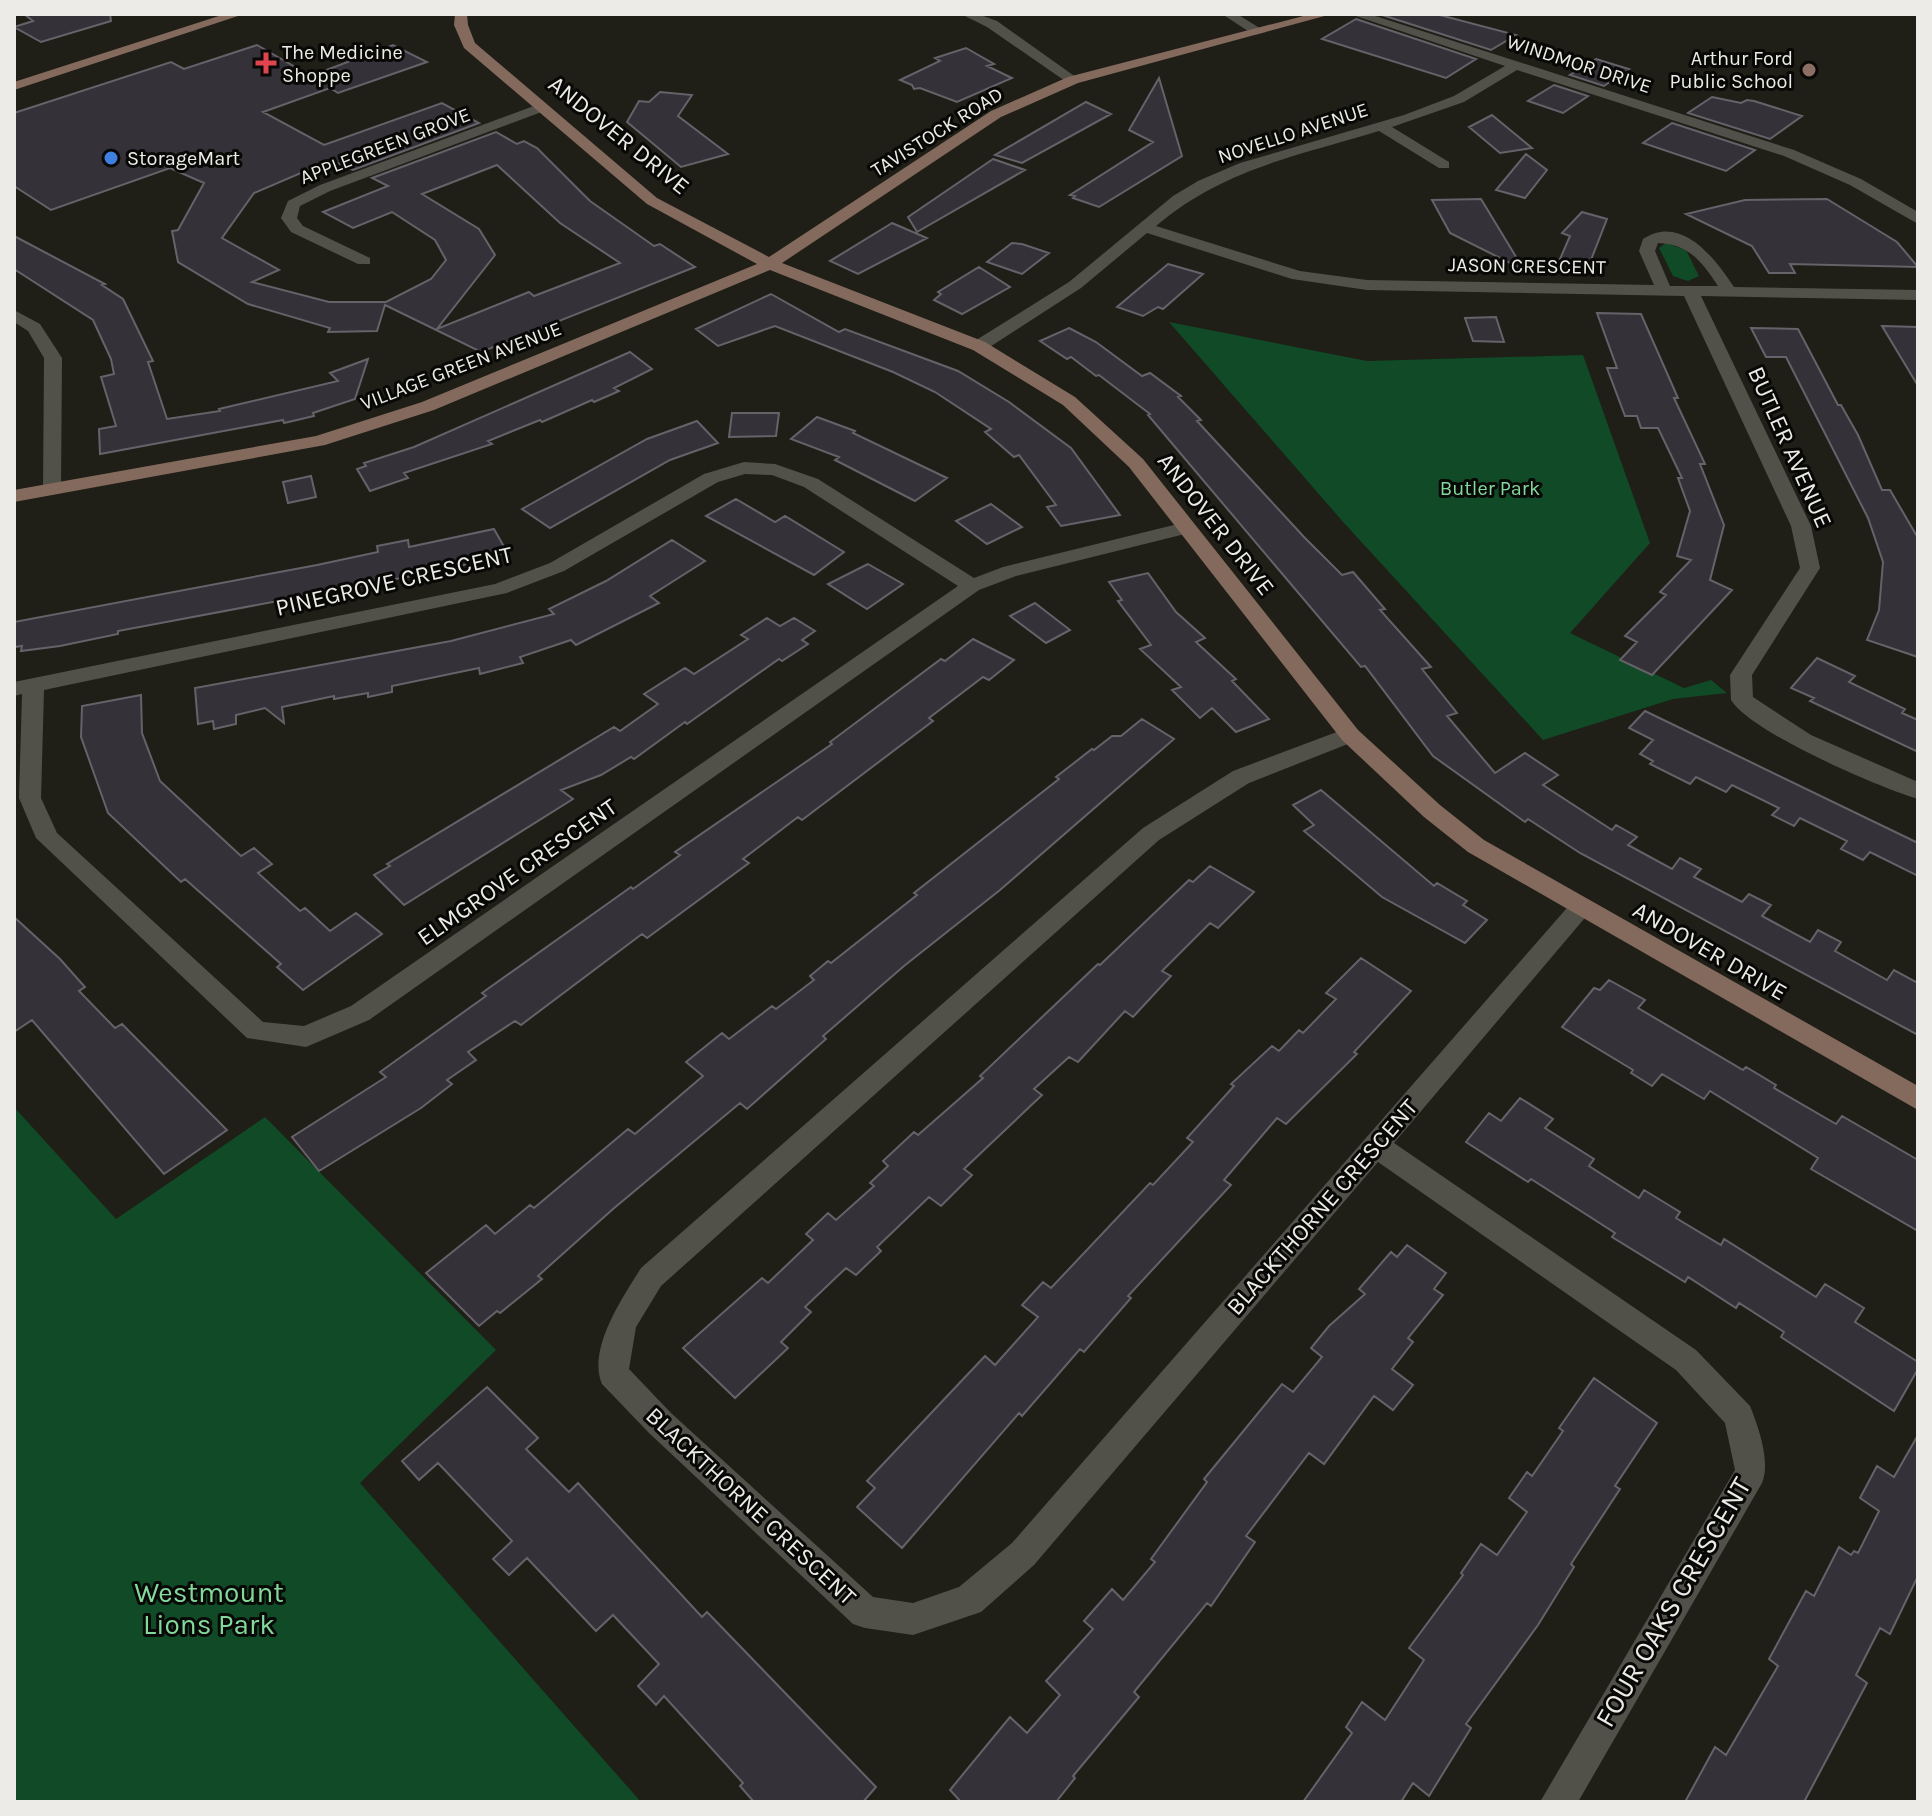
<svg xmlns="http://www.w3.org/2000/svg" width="1932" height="1816" font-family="Karla,sans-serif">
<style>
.green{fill:#104a27}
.building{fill:#353138;stroke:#666269;stroke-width:2;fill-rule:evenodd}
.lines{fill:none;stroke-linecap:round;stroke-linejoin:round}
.street{fill:#525149;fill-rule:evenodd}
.secondary{fill:#836a5d;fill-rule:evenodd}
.health-dot{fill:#e0444e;stroke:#080806;stroke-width:3}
.education-dot{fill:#8d6e63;stroke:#080806;stroke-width:3}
.shop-dot{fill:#3f7fe0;stroke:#080806;stroke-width:3}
.labels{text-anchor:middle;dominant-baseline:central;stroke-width:6;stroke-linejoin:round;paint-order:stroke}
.far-poi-label{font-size:20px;fill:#ecebe7;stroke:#080806;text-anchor:start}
.far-street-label{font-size:20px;fill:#ecebe7;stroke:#080806}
.far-park-label{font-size:20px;fill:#83d89c;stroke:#080806}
.street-label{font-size:24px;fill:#ecebe7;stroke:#080806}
.near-park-label{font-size:28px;fill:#83d89c;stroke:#080806}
.near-street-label{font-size:28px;fill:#ecebe7;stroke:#080806}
</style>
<rect width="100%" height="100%" fill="#1f1e17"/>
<path class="green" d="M1666,243L1686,250L1699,276L1688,281L1673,276L1659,248Z
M1169,322L1367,361L1583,355L1650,543L1570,633L1684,688L1711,680L1727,693L1673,699L1543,740L1344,523Z
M14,1107L116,1219L265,1117L496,1350L360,1483L641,1802H14Z"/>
<path class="building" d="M24,14H110L111,21L41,42L14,27L33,21Z
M1379,14H1436L1516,35L1491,50Z
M1356,19L1476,59L1446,78L1322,39Z
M257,45L304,72H321L393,45L427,62L338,93L330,88L263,112L324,145L442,103L479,123L353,170L331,160L254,193L222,238L279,270L252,282L329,302H386L431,279L446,260L435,240L392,212L353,228L323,212L388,186L372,178L496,132L517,144L524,141L537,148L590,201L654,246L660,244L695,267L481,352L385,305L377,331L328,332L330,328L248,304L178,262L172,231L178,230L204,183L170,168L51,210L14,186V113L171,62L184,69ZM497,165L560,223L620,263L534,296L529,292L437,329L495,255L479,229L422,194Z
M966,48L994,64L987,66L1012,78L957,102L920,88L914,89L912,85L900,80L940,61L935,58Z
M1596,59L1629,69L1604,86L1570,75Z
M1159,78L1182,156L1099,207L1073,198L1075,196L1070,195L1153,142L1129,130Z
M1554,85L1588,96L1563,113L1528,101Z
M660,92L692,95L678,116L728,154L681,167L627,122L639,101L649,102Z
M1712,97L1741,103L1747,100L1754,101L1802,116L1770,139L1688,113Z
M1086,102L1111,114L1022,163L995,155Z
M1492,115L1532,148L1500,153L1469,127Z
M1672,123L1755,150L1726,171L1643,143Z
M1526,154L1547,170L1525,198L1496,190Z
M993,159L1025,170L917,232L908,217Z
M1481,199L1524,270L1450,233L1432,200Z
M1827,199L1897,242L1918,267L1790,264L1795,273H1769L1752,246L1686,214L1745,200Z
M1582,212L1607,219L1589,265L1560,259L1570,236L1562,233Z
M892,223L927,238L858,274L830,261Z
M14,236L105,284L102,285L123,299L153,361L148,362L167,419L220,411L219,409L338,381L330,373L368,359L355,399L313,413L314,416L284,423L283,420L100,454L99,429L116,426L101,377L114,374L111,359L93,320L14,269Z
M1012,243L1022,244L1049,253L1022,274L987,262Z
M1168,264L1203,274L1163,309L1158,307L1143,316L1117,307Z
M979,267L1010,287L962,314L934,300L941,294L938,292Z
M771,294L839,332L845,329L958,371L1009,402L1071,448L1120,515L1061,526L1047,507L1056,505L1019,455L1014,457L985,432L991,429L935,392L893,372L775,326L718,346L696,329Z
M1597,313L1641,314L1678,398H1674L1705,464H1700L1724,525L1710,580L1732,590L1652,675L1620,660L1637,642L1625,636L1666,595L1660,592L1691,560L1677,556L1690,511L1678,478H1682L1658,428H1641L1637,416H1625L1607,368H1617Z
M1496,317L1504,342L1473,341L1465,318Z
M1882,326L1918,327V386Z
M1069,328L1096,342L1142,376L1150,373L1181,396L1178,397L1201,420L1197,421L1304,537L1342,575L1353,572L1385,609L1380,610L1431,667L1422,669L1457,713L1447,716L1495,773L1525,753L1558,775L1543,785L1612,830L1616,825L1637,837L1628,845L1672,869L1680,858L1701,869L1694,877L1742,902L1749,894L1771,905L1762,916L1810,942L1818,930L1841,942L1835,951L1887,980L1894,970L1918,983V1035L1580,853L1528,819L1525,822L1433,756L1365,666L1361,667L1148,415L1150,414L1099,375L1096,376L1071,357L1067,359L1040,341Z
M1751,328L1798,329L1838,405H1841L1858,435L1882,490H1890L1918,538V657L1867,640L1879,610L1883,562L1868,518L1786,357H1766Z
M630,352L652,369L614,388L619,391L594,402L592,400L542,422L540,420L488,441L492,444L404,473L408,478L370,491L357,469L366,466L364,463L414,447Z
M732,413H779L776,436L729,437Z
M817,417L855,431L853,433L947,478L915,501L835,460L839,457L791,439Z
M697,421L718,443L670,460L550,528L522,509L647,439Z
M311,476L316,497L288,503L283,482Z
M736,499L775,522L785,516L844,552L814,575L706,516Z
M991,504L1022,527L987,544L956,521Z
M494,529L507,552L454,568L118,631V634L60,646L21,651L22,646L14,647V622L317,565L378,552L377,546L408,540L409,547Z
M672,540L705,561L650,596L659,603L576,645L571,640L520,657L523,663L480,674L479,668L392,686V692L368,697V693L334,699V696L282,707L284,723L265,708L236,715V724L214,729L213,721L198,724L195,688L451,641L554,614L549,609L606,581Z
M868,564L903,584L867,609L828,584Z
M1148,573L1176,612L1205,638L1196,642L1236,679L1232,681L1269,719L1236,732L1212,708L1200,718L1172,690L1181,687L1140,649L1151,645L1118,601L1122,600L1109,582Z
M1035,603L1070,630L1046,643L1010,616Z
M767,618L780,626L794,618L815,631L802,640L808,644L782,661L779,659L687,724L685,722L634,759L631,757L601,775L561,790L573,799L404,905L374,875L390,866L387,864L614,727L620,731L658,704L644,694L685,668L694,674L748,639L741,635Z
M973,639L1014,660L989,680L983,677L929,718L933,721L802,820L798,817L743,859L749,863L647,938L642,934L521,1025L515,1021L468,1052L476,1060L447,1080L452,1084L421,1108L319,1171L292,1137L386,1077L380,1072L486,996L482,993L631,887L633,889L680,855L675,852L832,744L830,742L941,659L945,661Z
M1817,658L1855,676L1849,682L1905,709L1902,713L1918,720V752L1810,701L1814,698L1791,688Z
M141,695L142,733L160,781L241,856L254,848L272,864L258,873L300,911L305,908L330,931L356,913L382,934L303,990L277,967L281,964L185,879L181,882L108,813L81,737L82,706Z
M1645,711L1918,843V876L1870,852L1863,860L1841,849L1847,841L1800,818L1794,826L1772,815L1779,808L1732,785L1726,792L1696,777L1690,784L1650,764L1653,761L1640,754L1653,740L1629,728Z
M1142,719L1174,739L1000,890L904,966L823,1036L826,1039L747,1109L740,1103L613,1209L538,1276L542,1279L500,1313L497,1311L479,1326L426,1273L486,1225L495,1234L530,1205L534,1208L628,1129L635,1134L703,1076L686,1062L722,1033L729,1039L772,1006L776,1009L814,980L810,976L828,961L831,963L917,895L914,893L1059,779L1056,777L1092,749L1094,750L1112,736H1121Z
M1321,790L1434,886L1437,883L1467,901L1463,905L1487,920L1465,943L1382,897L1304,831L1314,825L1293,805Z
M1210,866L1254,892L1218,928L1210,923L1162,971L1171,976L1133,1017L1125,1011L1078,1062L1069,1057L1034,1089L1042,1095L964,1169L972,1175L941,1206L929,1197L877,1247L881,1251L856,1275L846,1268L805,1307L811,1312L781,1342L788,1348L735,1398L683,1348L762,1278L768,1283L813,1240L806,1234L828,1213L836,1220L874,1186L870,1183L888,1166L883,1161L914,1132L918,1135L983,1078L980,1076L1098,964L1100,965L1189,880L1193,882Z
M14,917L60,959L85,987L79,991L115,1028L122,1024L227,1130L164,1174L32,1020L14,1032Z
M1361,958L1411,991L1354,1052L1357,1054L1286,1124L1277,1118L1224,1180L1231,1185L1128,1296L1131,1298L1084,1352L1080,1349L1022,1416L1019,1413L902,1548L857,1507L875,1488L867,1481L985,1356L995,1365L1038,1317L1022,1305L1043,1282L1051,1288L1150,1183L1153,1185L1193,1142L1187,1138L1234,1086L1231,1084L1272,1046L1279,1051L1299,1030L1303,1033L1336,999L1326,993Z
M1609,980L1645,1000L1638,1008L1743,1070L1746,1067L1776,1085L1774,1088L1836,1124L1842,1116L1918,1160V1231L1811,1169L1818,1158L1710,1091L1704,1099L1662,1074L1652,1086L1631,1073L1633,1070L1562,1027L1594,988L1600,990Z
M1520,1098L1553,1119L1545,1128L1594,1159L1589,1166L1639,1198L1644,1190L1680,1212L1676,1218L1721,1245L1724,1239L1816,1297L1825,1284L1864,1308L1855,1322L1918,1362V1369L1894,1411L1781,1337L1784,1332L1739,1303L1736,1308L1688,1277L1685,1282L1612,1237L1615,1233L1531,1179L1528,1182L1466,1142L1489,1113L1501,1121Z
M1407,1245L1446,1273L1434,1289L1443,1295L1408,1338L1413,1342L1392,1369L1413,1385L1393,1410L1374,1396L1324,1464L1309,1453L1246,1536L1255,1542L1211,1606L1207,1603L1134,1692L1139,1697L1073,1776L1075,1778L1056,1802H961L950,1790L1010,1717L1027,1733L1060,1695L1046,1681L1093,1629L1084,1621L1112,1589L1123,1600L1155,1562L1151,1559L1207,1482L1204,1479L1282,1384L1293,1392L1322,1357L1311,1348L1329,1326L1365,1294L1359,1289L1391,1252L1397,1257Z
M1594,1378L1657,1423L1615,1486L1620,1489L1571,1564L1574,1567L1538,1625L1466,1724L1471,1728L1429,1796L1413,1783L1401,1802H1303L1352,1733L1346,1727L1362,1702L1385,1720L1424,1660L1409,1648L1463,1575L1461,1573L1481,1544L1497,1555L1527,1512L1509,1498L1527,1472L1532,1476L1563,1431L1559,1428Z
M487,1387L538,1438L526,1449L569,1492L578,1483L702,1617L707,1612L876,1787L863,1802H754L740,1786L743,1783L664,1696L656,1705L638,1686L659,1664L613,1615L596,1631L527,1558L509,1575L493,1559L512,1541L438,1463L419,1480L402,1461Z
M1918,1435V1576L1890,1634L1880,1628L1856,1675L1867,1683L1804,1802H1685L1715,1747L1726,1755L1778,1666L1769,1659L1806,1591L1814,1596L1839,1547L1851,1555L1854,1551L1858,1553L1879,1511L1860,1498L1877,1466L1894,1477Z"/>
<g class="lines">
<path class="street" d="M961,14H978L997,21L1080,80L1068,83L987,27Z
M1222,14H1237L1266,32L1254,35Z
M1350,14H1369L1794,150L1861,179L1918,212V224L1850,185L1784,156L1517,70L1464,102L1392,127L1449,162V168H1439L1379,131C1297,156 1223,169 1156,226L1300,271L1367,280L1654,285L1639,251L1643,239C1682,213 1716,260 1734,287L1918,290V300L1701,296L1811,526L1820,568L1752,675L1753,697L1811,735L1918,782V799C1878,787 1752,733 1731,700L1730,675L1800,568L1791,526L1684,296L1367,290L1292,279L1147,233L1081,288L985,350H973L970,346L973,342L1069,282L1173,196L1198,181L1240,163L1404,115L1454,96L1505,66ZM1658,243C1689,244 1702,262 1718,286H1670L1655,251Z
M542,103L547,104V110L330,191L300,206L297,218L303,226L370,258V264H358L291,232L281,218L288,201L320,185Z
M14,310L40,324L62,358L61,489L52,495L43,489L44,358L28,331L14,322Z
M744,462L775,464L818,479L974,578L1003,567L1186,522L1196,528L1193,532L1016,576L979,590L369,1020L306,1047L247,1038L36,838L19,798L22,694L14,696V682L495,584L550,563L704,474ZM745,474L772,475L804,487L958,586L351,1006L304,1026L263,1022L57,833L41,798L44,690L507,593L564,571L718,482Z
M1350,727L1358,730L1361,735L1358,740L1249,783L1159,840L661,1286L636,1327L629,1369L671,1413L873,1597L913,1603L959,1587L1012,1543L1573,901L1581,898L1589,901L1593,907L1589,913L1394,1143L1696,1350L1750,1406C1758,1426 1771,1462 1762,1483L1578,1802H1540L1735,1470L1725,1423L1676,1370L1378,1162L1034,1565L981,1612L913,1635L865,1628L853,1624L649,1433L602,1384C587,1349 623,1297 641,1268L1143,828L1233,771Z"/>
<path class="secondary" d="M225,14H244L14,90V82Z
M455,14H467L468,25L475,43L657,198L769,257L991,111L1068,77L1311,14H1332L1078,83L1001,117L782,263L985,342L1075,397L1143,459L1358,730L1440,805L1484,840L1918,1086V1110L1468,852L1424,817L1342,740L1129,467L1063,405L973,350L770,270L434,410L325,445L14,502V490L316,436L422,402L757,264L647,204L464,48L454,25Z"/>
</g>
<path class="health-dot" d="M262 51h8v8h8v8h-8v8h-8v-8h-8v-8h8z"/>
<circle class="education-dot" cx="1809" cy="70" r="8"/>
<circle class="shop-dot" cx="111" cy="158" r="8"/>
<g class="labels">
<g class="far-poi-label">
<text x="282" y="52">The Medicine<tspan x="282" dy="23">Shoppe</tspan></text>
<text x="1793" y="58" text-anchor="end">Arthur Ford<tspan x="1793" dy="23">Public School</tspan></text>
<text x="127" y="158">StorageMart</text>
</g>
<g class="far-street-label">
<text transform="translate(1579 64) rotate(18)">WINDMOR DRIVE</text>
<text transform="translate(937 132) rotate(-32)">TAVISTOCK ROAD</text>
<text transform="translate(1293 133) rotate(-18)">NOVELLO AVENUE</text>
<text transform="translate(385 146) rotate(-21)">APPLEGREEN GROVE</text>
<text transform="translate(1527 266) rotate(1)">JASON CRESCENT</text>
<text transform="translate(461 366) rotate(-21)">VILLAGE GREEN AVENUE</text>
</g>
<g class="far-park-label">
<text x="1490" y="488">Butler Park</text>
</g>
<g class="street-label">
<text transform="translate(619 135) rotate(39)">ANDOVER DRIVE</text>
<text transform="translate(1790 447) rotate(66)">BUTLER AVENUE</text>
<text transform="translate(1216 524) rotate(52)">ANDOVER DRIVE</text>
<text transform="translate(394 581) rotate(-13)">PINEGROVE CRESCENT</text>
<text transform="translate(517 872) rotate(-35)">ELMGROVE CRESCENT</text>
<text transform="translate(1710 951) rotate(30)">ANDOVER DRIVE</text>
<text transform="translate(1322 1207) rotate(-49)">BLACKTHORNE CRESCENT</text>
<text transform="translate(751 1506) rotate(43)">BLACKTHORNE CRESCENT</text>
</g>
<g class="near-park-label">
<text x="209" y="1592">Westmount<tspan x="209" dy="32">Lions Park</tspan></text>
</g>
<g class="near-street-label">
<text transform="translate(1673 1602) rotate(-60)">FOUR OAKS CRESCENT</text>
</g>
</g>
<rect width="1932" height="1816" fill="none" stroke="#ecebe7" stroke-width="32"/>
</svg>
